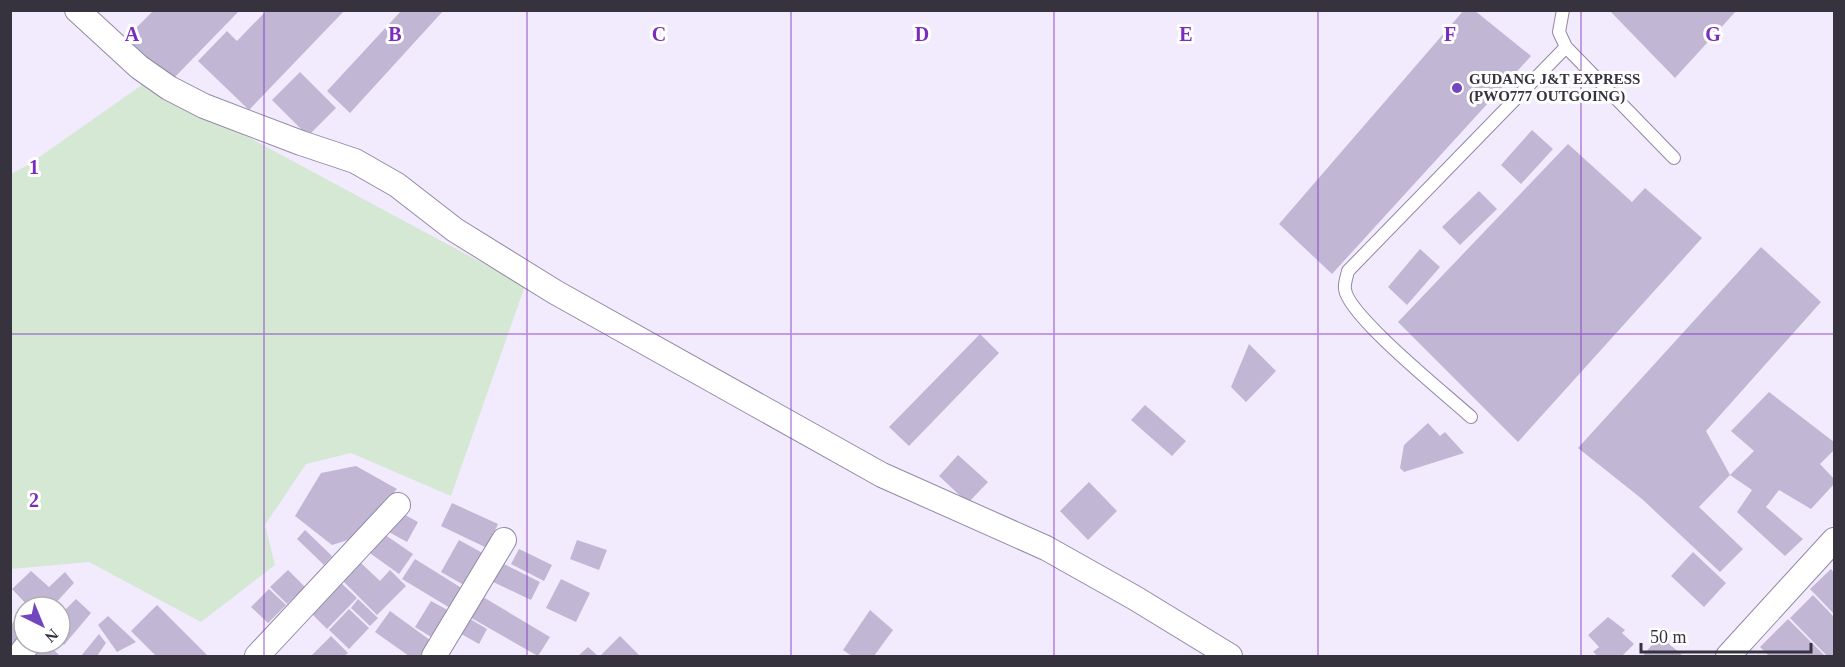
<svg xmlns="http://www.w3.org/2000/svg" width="1845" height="667" font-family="'Times New Roman',serif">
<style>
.green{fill:#d4e8d4}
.building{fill:#c2b6d5}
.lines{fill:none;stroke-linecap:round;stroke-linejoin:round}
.lane-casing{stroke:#9388a5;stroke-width:14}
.street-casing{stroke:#9388a5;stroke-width:26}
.lane{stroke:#fff;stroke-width:12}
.street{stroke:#fff;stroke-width:24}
.grid{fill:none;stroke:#7b2cbf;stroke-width:1.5;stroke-opacity:0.55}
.poi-dot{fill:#7146bf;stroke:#fff;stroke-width:2}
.labels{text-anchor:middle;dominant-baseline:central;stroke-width:6;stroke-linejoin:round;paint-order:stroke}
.poi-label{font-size:15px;font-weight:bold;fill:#36323e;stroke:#fff;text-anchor:start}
.grid-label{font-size:20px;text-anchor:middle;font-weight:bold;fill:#7b2cbf;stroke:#fff;stroke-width:6;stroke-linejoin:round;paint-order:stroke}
</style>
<rect width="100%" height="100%" fill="#f2ebfe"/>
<path class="green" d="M146,82L525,286L451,496L351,453L306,464L265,525L275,565L201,622L89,562L11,569V174L28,165Z"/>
<path class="building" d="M154,10H240L172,80L125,39Z
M267,10H345L249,110L198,61L227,31L237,41Z
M402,10H444L350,113L327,91Z
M1464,10H1474L1531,56L1332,274L1279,224Z
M1609,10H1737L1675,78Z
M300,72L336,108L308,136L272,100Z
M1532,130L1553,149L1521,184L1501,165Z
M1568,144L1632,202L1645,188L1702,238L1518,442L1398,322Z
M1479,191L1497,209L1460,245L1442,227Z
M1761,247L1821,302L1706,431L1730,475L1699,507L1743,549L1720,572L1642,499L1578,448Z
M1420,249L1440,267L1407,305L1388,287Z
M980,334L999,353L909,446L889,427Z
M1249,344L1276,371L1246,402L1231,387Z
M1769,392L1834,442V450L1820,464L1834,479V484L1811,509L1779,490L1766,507L1803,539L1785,556L1737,512L1752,490L1730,475L1754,451L1731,431Z
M1145,405L1186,441L1172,456L1131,420Z
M1428,423L1440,436L1445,432L1464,453L1404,472L1400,468L1404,445Z
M958,455L988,482L968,503L939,476Z
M356,466L397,489L351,539L332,545L295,516L321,473Z
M1089,482L1117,511L1088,540L1060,511Z
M452,503L498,524L487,548L441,526Z
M398,511L418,522L407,542L387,531Z
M305,530L332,556L324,565L297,539Z
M381,532L413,554L399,574L367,551Z
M459,540L488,556L469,588L441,572Z
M577,540L607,550L599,570L570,559Z
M519,549L552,565L544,581L511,564Z
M1693,552L1726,583L1704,607L1671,576Z
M415,559L468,592L455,611L402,579Z
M496,560L540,582L531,600L487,579Z
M361,563L380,581L390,570L406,586L377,615L343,581Z
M1831,569L1834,573V614L1810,589Z
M288,570L305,587L287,604L270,587Z
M31,571L49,587L65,572L74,583L52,607H29L12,589Z
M336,578L357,598L327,629L306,608Z
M561,579L590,593L576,622L546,608Z
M269,589L286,605L268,623L251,607Z
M478,594L550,637L538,656L466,615Z
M1813,595L1834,617V656H1827L1790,618Z
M76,599L91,613L64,645L60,641V615Z
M358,599L378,618L370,626L351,608Z
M431,601L453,613L436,640L415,627Z
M157,605L208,656H156L131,631Z
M349,609L369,628L349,649L329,630Z
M870,610L893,630L874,656H852L843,650Z
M390,611L434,643L424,656H409L375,632Z
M19,616L24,621V639L16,648L10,643V626Z
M108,616L136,642L117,652L98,625Z
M465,616L487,629L479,644L456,631Z
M1608,617L1625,630L1622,633L1634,644L1622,656H1598L1593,652L1599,647L1588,635Z
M1788,619L1825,656H1769L1760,647Z
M99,634L106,643L97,656H81Z
M331,636L348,653L344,656H311Z
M620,636L640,656H600Z
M1660,636L1683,656H1646L1644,654Z
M42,643H47L60,656H29Z
M588,647L598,656H578Z"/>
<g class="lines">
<defs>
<path id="lane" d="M1563,10L1559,32L1566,47L1674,158
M1471,417C1448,396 1347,315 1345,289C1344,284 1347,276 1348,271L1566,47"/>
<path id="street" d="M77,10L139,67L169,88L204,106L301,143L355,161L397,185L455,230L555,292L882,475L1046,548L1135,598L1230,656
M19,656L29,643
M257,656L398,505
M434,656L504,540
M1728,656L1834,540"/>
</defs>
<use href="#lane" class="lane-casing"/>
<use href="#street" class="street-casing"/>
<use href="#lane" class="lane"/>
<use href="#street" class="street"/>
</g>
<path class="grid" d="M264,10V656M527,10V656M791,10V656M1054,10V656M1318,10V656M1581,10V656M10,334H1834"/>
<circle class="poi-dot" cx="1457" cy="88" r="6"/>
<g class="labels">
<g class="poi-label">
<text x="1469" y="79">GUDANG J&amp;T EXPRESS<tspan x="1469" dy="17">(PWO777 OUTGOING)</tspan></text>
</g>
</g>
<g class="grid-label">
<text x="132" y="41">A</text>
<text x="395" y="41">B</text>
<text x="659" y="41">C</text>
<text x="922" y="41">D</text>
<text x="1186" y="41">E</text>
<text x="1450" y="41">F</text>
<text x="1713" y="41">G</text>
<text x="34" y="174">1</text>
<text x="34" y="507">2</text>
</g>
<rect width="1845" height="667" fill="none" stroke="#36323e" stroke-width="24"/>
<g transform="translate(42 625) rotate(137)"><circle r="28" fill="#ffffff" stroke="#afadb2" stroke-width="1.5"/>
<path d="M0-4.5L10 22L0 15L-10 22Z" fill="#7146bf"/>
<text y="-9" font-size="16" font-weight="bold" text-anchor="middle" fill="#36323e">N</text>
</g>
<path d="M1641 643v9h170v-9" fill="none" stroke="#36323e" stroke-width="3"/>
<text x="1650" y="643" font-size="18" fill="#36323e" stroke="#ffffff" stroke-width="4.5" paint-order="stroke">50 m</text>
</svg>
